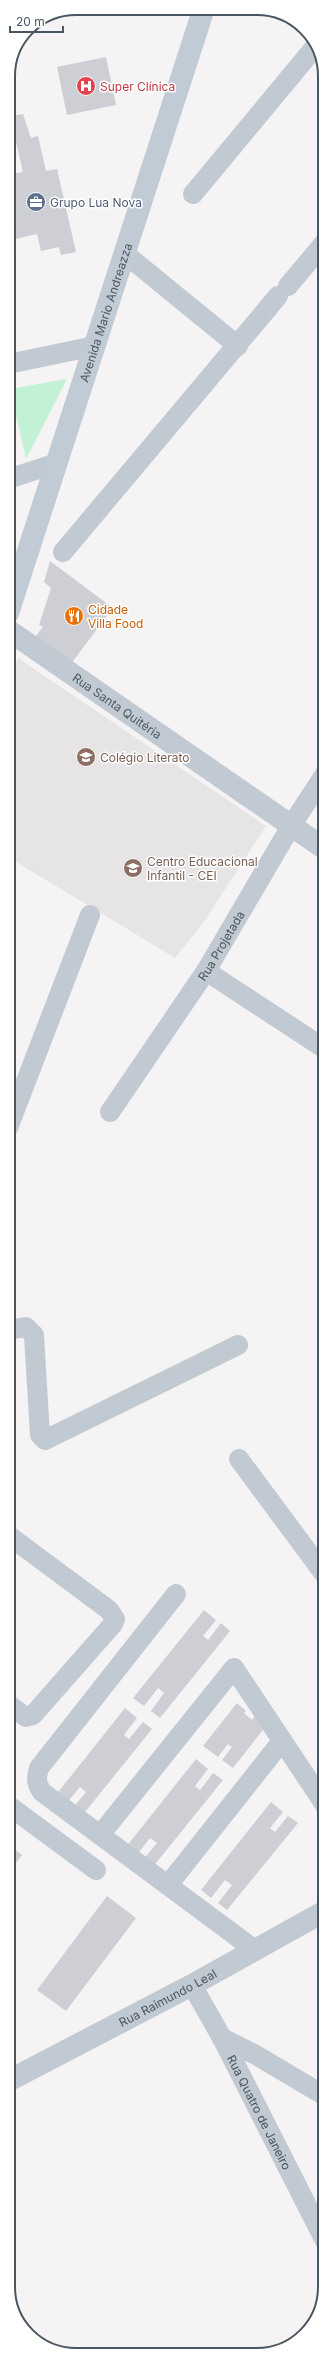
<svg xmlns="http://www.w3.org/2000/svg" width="333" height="2363" font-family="Inter,sans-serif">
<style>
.education{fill:#e6e4e5}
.green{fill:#c3f1d5}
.building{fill:#cdcfd5}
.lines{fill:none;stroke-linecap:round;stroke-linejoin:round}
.minor{stroke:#c1cad2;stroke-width:20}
.tertiary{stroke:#c1cad2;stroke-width:22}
.secondary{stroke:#c1cbd6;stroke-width:22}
.labels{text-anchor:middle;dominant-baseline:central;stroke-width:3;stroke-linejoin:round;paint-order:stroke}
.health-label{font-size:12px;fill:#be3a42;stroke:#fff;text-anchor:start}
.service-label{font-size:12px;fill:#4e5e75;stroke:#fff;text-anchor:start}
.street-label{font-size:12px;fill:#4a5661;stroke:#fff}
.food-label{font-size:12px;fill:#c56008;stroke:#fff;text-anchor:start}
.education-label{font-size:12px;fill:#785e54;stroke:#fff;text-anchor:start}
.rim{fill:none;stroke:#4a5661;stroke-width:2}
</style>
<rect width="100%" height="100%" fill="#f5f3f3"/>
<path class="education" d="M18,658L266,826L203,923L175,958L8,857V688Z"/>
<path class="green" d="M67,379L26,459L10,389Z"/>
<path class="building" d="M106,57L116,105L67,115L57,67Z
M23,114L31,138L38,136L46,171L57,169L76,252L61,255L59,247L41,251L37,234L11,240L8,228V175L23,172L10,116Z
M50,561L113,608L70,665L34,638L43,627L39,625L51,588L44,582Z
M204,1610L216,1620L203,1636L208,1640L221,1623L230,1631L160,1718L151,1711L164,1693L158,1688L144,1706L133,1698Z
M237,1703L246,1711L244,1713L252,1720L254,1717L266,1726L233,1768L222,1760L232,1747L228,1744L218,1757L203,1746Z
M125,1708L137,1718L124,1735L129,1739L143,1722L152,1729L81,1817L72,1809L86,1792L80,1787L65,1805L55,1796Z
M196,1759L208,1769L195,1786L200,1790L213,1773L223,1780L152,1868L143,1860L157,1843L150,1838L136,1856L126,1847Z
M271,1802L283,1812L270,1828L275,1832L288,1816L298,1823L227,1910L218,1903L232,1885L225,1880L211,1898L201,1890Z
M8,1844L22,1855L8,1873Z
M107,1896L136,1918L66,2011L37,1990Z"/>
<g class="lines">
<g class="minor">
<path d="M193,194L315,47"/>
<path d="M124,253L238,346"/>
<path d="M288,286L325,242"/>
<path d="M8,364L95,346"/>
<path d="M8,479L57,463"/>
<path d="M63,552L278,296"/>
<path d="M206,971L325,1049"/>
<path id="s1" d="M110,1112L206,971L291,826L325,774"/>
<path d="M8,1128L90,915"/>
<path d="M8,1330L26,1327L34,1335L40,1435L45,1440L238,1345"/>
<path d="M239,1459L325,1575"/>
<path d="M8,1535L109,1610L115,1619L113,1624L33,1715L26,1717L8,1704"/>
<path d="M176,1594L39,1768C36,1778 36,1783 42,1792L255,1950"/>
<path d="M8,1805L96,1870"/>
<path d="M100,1835L234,1668L325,1805"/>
<path d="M168,1885L282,1741"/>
<path id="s2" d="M192,1985L222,2038L325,2241"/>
<path d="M222,2038L256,2055L325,2096"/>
</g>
<g class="tertiary">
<path id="s3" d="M8,630L325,849"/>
<path id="s4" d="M8,2081L192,1985L325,1911"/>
</g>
<path class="secondary" id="s5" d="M8,613L203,11"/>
</g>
<defs>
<symbol id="hospital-disc" viewBox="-11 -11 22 22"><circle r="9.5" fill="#e0444e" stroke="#fff"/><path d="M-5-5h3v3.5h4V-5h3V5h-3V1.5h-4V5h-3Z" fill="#fff"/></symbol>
<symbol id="office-disc" viewBox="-11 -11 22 22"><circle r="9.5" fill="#5c6f8a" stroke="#fff"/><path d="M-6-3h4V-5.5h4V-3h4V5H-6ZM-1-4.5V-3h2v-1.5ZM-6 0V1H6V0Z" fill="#fff"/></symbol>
<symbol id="restaurant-disc" viewBox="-11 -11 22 22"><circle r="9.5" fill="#e8710a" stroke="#fff"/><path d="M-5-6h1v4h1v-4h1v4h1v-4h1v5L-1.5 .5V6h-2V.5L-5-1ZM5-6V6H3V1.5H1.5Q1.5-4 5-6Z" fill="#fff"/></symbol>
<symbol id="school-disc" viewBox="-11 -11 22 22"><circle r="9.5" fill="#8d6e63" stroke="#fff"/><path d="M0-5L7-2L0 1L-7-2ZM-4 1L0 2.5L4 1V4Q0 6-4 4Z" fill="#fff"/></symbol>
</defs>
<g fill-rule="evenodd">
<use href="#hospital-disc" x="75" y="75" width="22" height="22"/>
<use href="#office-disc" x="25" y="191" width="22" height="22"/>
<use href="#restaurant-disc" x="63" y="605" width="22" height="22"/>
<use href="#school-disc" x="75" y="746" width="22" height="22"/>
<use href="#school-disc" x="122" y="857" width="22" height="22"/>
</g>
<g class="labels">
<g class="health-label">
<text x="100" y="86">Super Clínica</text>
</g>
<g class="service-label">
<text x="50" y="202">Grupo Lua Nova</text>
</g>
<g class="street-label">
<text stroke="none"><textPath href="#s5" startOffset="316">Avenida Mario Andreazza</textPath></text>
<text stroke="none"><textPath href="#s3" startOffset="133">Rua Santa Quitéria</textPath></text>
<text stroke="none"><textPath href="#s1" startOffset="200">Rua Projetada</textPath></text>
<text stroke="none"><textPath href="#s4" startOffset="180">Rua Raimundo Leal</textPath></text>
<text stroke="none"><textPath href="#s2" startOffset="144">Rua Quatro de Janeiro</textPath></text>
</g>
<g class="food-label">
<text x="88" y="609">Cidade<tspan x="88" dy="14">Villa Food</tspan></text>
</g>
<g class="education-label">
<text x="100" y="757">Colégio Literato</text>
<text x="147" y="861">Centro Educacional<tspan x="147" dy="14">Infantil - CEI</tspan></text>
</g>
</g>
<path d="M0 0H333V2363H0ZM76 15H257A61 61 0 0 1 318 76V2287A61 61 0 0 1 257 2348H76A61 61 0 0 1 15 2287V76A61 61 0 0 1 76 15Z" fill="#fff" fill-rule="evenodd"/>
<path class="rim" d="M76 15H257A61 61 0 0 1 318 76V2287A61 61 0 0 1 257 2348H76A61 61 0 0 1 15 2287V76A61 61 0 0 1 76 15Z"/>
<path d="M10 26v6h53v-6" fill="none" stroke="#4a5661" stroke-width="2"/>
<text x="16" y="26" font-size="12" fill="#4a5661" stroke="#ffffff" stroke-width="3" paint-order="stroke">20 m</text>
</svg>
